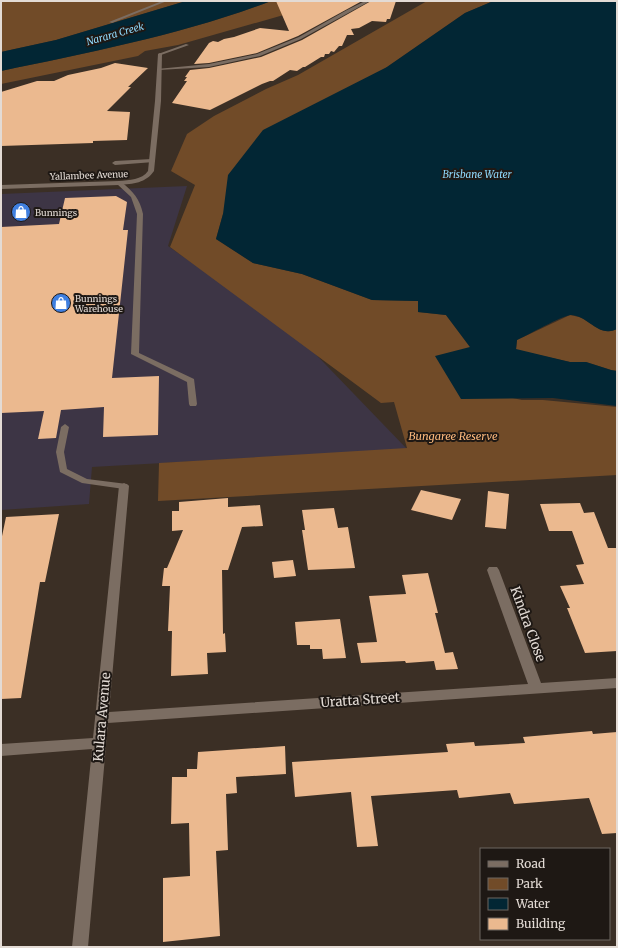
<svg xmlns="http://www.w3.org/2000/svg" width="618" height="948" font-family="Merriweather,serif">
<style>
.commercial{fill:#3d3545}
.green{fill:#714b28}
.water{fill:#022634}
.building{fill:#ebb98f}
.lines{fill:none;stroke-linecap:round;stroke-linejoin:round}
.service{fill:#7b6d62;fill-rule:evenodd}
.minor{fill:#7b6d62;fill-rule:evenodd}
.labels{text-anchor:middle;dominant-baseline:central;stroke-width:4;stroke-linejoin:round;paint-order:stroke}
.far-street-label{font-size:9px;fill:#e3dbd5;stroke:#1e1814}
.far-poi-label{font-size:9px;fill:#e3dbd5;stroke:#1e1814;text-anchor:start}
.far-water-label{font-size:10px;font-style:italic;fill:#8fd9fc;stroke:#1e1814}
.park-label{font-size:11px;font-style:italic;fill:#feba7e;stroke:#1e1814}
.near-street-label{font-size:13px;fill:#e3dbd5;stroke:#1e1814}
</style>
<rect width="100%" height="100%" fill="#3b2f25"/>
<path class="commercial" d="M187,186L168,246L301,339L407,449L92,467L89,504L1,510V194Z"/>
<path class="green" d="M1,1H186L56,40L1,52Z
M271,1H309L287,14L178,45L145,51L138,56L1,84V71C92,52 184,34 271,1Z
M427,1L491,2L465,13L387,67L223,214L216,239L253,263L302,274L372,300L418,301V312L446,315L470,347L498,395L522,400H543L617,407V475L158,501L159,463L407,448L394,402L381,403L170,247L195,185L171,171L187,134L214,116L266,89L298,75Z
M570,315C573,316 576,316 579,317C593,322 600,337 617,329V371L611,370L586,362H570L516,350L517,340Z"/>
<path class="water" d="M186,1H271C184,34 92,52 1,71V52L56,40Z
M490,1H617V329C598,338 589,316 571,315C563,315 526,336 517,340L516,349L570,362H586L611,370L617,371V406L553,398L461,399L435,356L470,347L446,315L418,312V301L372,300L302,274L253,263L216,239L223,214L228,175L263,130L387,67L465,13L491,2Z"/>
<path class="building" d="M276,1H362L298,36L257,53L209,63L194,64L209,43L213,41L218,42L224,39L234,37L260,28L289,31Z
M371,1H396L390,19H387L386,22L372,21L359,28L351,29L354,35H347L342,46H339L334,52L331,51L329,54H325L324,57H321L305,67H303L297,71L290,70L273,81H270L262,84L210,110L172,103L187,81H184L187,77H185L190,70L209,68L261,57L302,40Z
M115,63L148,68L128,87H131L107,111L130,112L127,140L93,141V143L1,146V92L37,81H54L68,75L101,68Z
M116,196L127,202L123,230H128L112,378L159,376L158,435L103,437L104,407L61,410L56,438L38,439L44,411L1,413V227L59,224L65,198Z
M421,490L461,499L452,520L411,510Z
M488,491L509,494L506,529L485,527Z
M228,498V507L260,505L263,526L242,527L228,570H222L223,634L225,633L226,652L207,653L208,674L171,676L172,631H168L170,586H162L164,568H167L183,530L172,531V511H179V502Z
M580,503L584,513L594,512L608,548H617V651L585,653L567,608H570L560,586L584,584L576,565L584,564L572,531H549L540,504Z
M334,508L338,528L348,527L355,568L308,570L302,530H305L302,510Z
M59,514L45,582H40L21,698L1,699V541L6,517Z
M293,560L296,576L274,578L272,562Z
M428,573L438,613H435L445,653L453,652L458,669L436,670L434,661L406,663L405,661L361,663L357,643L377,642L369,596L406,594L402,575Z
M340,619L346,658L323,659L322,649H310V645H297L295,622Z
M592,731L593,734L617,732V833L602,834L589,798L514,804L510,793L459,798L457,790L371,796L378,846L357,847L351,792L295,797L292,762L448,752L446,744L474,742L475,746L525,743L523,737Z
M285,746L286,774L236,777L237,793L226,794L228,850L216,851L220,936L163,942V878L190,876L189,823L171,824L172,777H187V769H197L198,752Z"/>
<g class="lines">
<path class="service" d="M162,1H167L112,23L109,22Z
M365,1H370L301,39L260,56L209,67L159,70L157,69L209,64L257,54L299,37L347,10Z
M186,44L189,45L161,55L158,54Z
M152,159L155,161L154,162L115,165L112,163L115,161Z
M117,182H121C133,191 140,199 143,214L139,353L194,379L197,404L196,406H190L189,404L187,382L131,354L137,214L131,197L117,184Z
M65,424L69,427L64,452L67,469L87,479L127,484L129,486L127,488L124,489L82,483L60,472L56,452L61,427Z"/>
<path class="minor" d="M160,53L162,54L161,101L154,171C146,183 133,184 119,185L1,189V185L119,181C129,180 142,180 148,171L155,101L158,54Z
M124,483L129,486L109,712L528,684L487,570L489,567H497L499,570L541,683L617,678V688L108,723L88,947H72L92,749L1,756V744L93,738L119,486Z"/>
</g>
<defs>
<symbol id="shop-disc" viewBox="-11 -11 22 22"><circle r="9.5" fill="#3f7fe0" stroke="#1e1814"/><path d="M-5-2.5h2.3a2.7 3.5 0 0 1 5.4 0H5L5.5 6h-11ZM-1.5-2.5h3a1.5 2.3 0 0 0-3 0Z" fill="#fff"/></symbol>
</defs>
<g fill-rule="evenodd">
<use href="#shop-disc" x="10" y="201" width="22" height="22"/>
<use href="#shop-disc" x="50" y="292" width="22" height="22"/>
</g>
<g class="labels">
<g class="far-street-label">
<text transform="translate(89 175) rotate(-2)">Yallambee Avenue</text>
</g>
<g class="far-poi-label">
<text x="35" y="212">Bunnings</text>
<text x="75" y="298">Bunnings<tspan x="75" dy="10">Warehouse</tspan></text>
</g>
<g class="far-water-label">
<text transform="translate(115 34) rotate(-16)">Narara Creek</text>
<text x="477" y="174">Brisbane Water</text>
</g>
<g class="park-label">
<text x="453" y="436">Bungaree Reserve</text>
</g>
<g class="near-street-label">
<text transform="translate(528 624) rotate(70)">Kindra Close</text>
<text transform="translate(360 700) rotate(-4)">Uratta Street</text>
<text transform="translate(102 717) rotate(-85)">Kulara Avenue</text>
</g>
</g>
<rect width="618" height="948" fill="none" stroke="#e3dbd5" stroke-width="4"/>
<rect x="480" y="848" width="130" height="92" fill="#1e1814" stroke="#6d6661"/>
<rect x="488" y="861" width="20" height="6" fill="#7b6d62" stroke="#6d6661"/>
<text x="516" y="868" font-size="12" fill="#e3dbd5">Road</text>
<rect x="488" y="878" width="20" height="12" fill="#714b28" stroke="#6d6661"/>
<text x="516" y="888" font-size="12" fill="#e3dbd5">Park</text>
<rect x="488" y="898" width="20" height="12" fill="#022634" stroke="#6d6661"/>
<text x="516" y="908" font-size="12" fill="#e3dbd5">Water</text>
<rect x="488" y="918" width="20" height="12" fill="#ebb98f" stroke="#6d6661"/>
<text x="516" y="928" font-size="12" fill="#e3dbd5">Building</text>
</svg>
